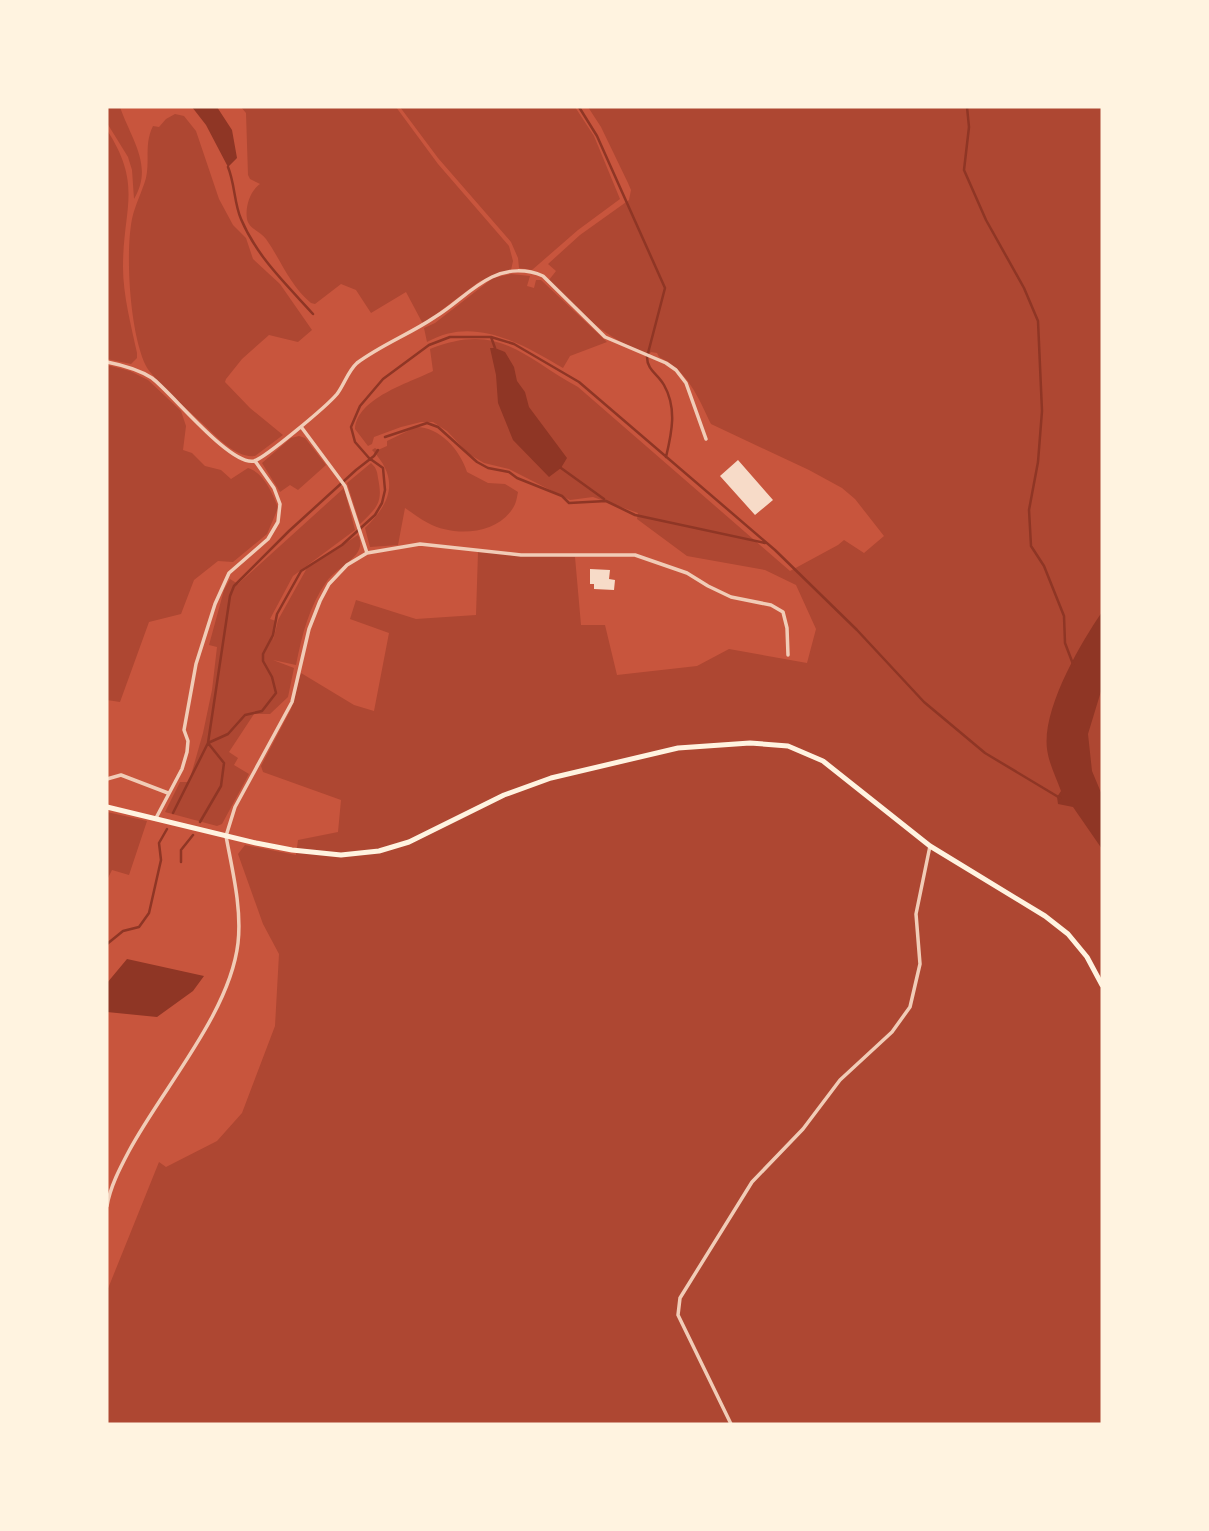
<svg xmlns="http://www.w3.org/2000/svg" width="1209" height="1531" font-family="'DM Sans',sans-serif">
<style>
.green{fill:#ae4732}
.water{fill:#8f3625}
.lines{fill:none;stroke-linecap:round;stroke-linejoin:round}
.stream{stroke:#8f3625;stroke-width:2.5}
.building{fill:#f7dbc8}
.minor{stroke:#f1ccb7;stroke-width:3.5}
.secondary{stroke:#fff3e0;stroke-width:5}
</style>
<rect width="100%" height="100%" fill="#c8553d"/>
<path class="green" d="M107,107H120C131,139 154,166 134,199L132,170L128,157L107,123Z
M241,107H396L438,164L509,246L513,261L511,270L480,281L423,324L406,292L371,313L356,290L341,284L315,304L311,303C290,286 281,260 266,239C260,231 249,229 247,219C245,207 250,191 260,184L250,179L248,175L246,113Z
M400,107H575L594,136L620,199L578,230L532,270L519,268L518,258L511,242L438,158Z
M588,107H1102V1424H107V1291L159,1162L166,1167L217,1141L242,1113L275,1026L279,954L263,924L238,854L245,845L296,855L298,840L338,832L341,800L263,772L261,766L291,709L301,673L354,705L374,711L389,633L350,619L356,600L416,619L476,615L478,552L575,557L581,625H605L617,675L697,666L729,649L807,663L816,629L796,585L765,570L687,556L637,519L638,513L593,497L570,500L509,469L484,463L469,454L447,431L433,422H421L401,427L374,437L372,444L368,446L355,429C357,398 409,383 433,371L430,349C499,321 523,357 578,387L790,571L838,545L844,540L864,553L884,536L855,499L842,488L809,470L711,424C698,397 688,371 659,357L657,353L651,352L649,354C601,337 584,315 549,280L556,271L548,264L580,235L629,200L631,190L628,183L601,127Z
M175,114L184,116L196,131L219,199L233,225L246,238L253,259L280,284L312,330L298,342L269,335L242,359L226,379L225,382L250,408L283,435L255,456C235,458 216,436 202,423C191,413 152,378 146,366C130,333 125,255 132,219C135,205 142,192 146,178C150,160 144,144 153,126L159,127L166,119Z
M107,130C143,186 123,207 123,267C123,295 131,325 137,353V358L131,364L107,359Z
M511,274L530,276L527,286L534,288L536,280H541L607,342L570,356L563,368C522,344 474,315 427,342L424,328L435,323L493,278Z
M107,365L130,371L148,380L181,411L186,426L183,450L192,453L205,466L221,470L231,479L248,468C264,473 273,494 278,508L267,534L233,562L218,561L194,580L181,614L149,622L120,702L107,700Z
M416,427C440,427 460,450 467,472L488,483L505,484L518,492C517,497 516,504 513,508C496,535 454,537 428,523C420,519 413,513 405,508L398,545L370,547L365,528C391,503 400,479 372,450L375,448L378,450L387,446V441Z
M299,436L305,438L326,465L298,490L290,485L280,492L262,463L291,438Z
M371,463C376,468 377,470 378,478C383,502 378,507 360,524L347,483Z
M344,488L355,530L293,576L270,619L276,621L273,641L278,620L307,568L358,535C369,556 337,566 327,581C309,606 302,635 296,665L273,660L294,668L288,697L270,714H254L229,752L238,758L234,765L249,774L222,824L217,826L165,812L180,782H189L203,733L212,690L217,647L209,645L224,590L230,579L238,584Z
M107,812L147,821L129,875L112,870L107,880Z"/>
<path class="water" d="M192,107H217L232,130L237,158L228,167L206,125Z
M490,348H495L505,352L514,367L517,381L525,392L529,407L567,458L561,468L549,477L513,440L498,403L496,375Z
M1102,612V688L1088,734L1092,771L1102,795V849L1073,807L1058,804L1057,797L1061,791C1056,777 1049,764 1047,749C1042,709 1080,644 1102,612Z
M127,959L204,976L193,991L157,1017L107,1012V983Z"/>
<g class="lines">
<path class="stream" d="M579,107L597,136L665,288L647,357C647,370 658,374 664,385C677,408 672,432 666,457
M967,107L969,127L964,170L986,220L1024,288L1038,321L1042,411L1038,462L1029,510L1031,546L1044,566L1064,616L1065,643L1073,664
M228,167C235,184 234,203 241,219C257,257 286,284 313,314
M491,337L495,348
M385,437L427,423L438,427L477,462L488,468L509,472L517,478L562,496L569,503L606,501L635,515L765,543
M561,468L604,499
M173,813L208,743L228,734L245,715L262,711L276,693L272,677L263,661V654L273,635L277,614L301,571L342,545L375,515L382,503L385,490L383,468L369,458L355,442L351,427L360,406L383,379L429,345L450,337H491L514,344L579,382L775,550L857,630L924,702L985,753L1060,798
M200,822L221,786L224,763L208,743L230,596L234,586L289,531L356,470L374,456L378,450
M181,862V850L193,835
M107,944L123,931L139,927L149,913L161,860L159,843L167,829"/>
</g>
<path class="building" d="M738,460L773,500L755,515L720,476Z
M590,569L610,570L609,579L615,580L614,590L594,589V584H590Z"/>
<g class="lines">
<path class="minor" d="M107,362C122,365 138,369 152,378C172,393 230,466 254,461C265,458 327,406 337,394C344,385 348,371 357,363C381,345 410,334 435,317C455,305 471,287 492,277C508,269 527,269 543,276L605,337L666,363L676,370L686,383L706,439
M302,428L345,486L367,553
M107,779L121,775L168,793
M156,818L182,769L187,752L188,741L184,730L196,664L215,604L229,573L268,539L278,522L280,504L274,488L255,461
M107,1206C110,1187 120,1168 129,1151C162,1089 230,1013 238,943C242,908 232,869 226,836L235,807L292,702L309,629L320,601L329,584L347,565L367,553L420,544L521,555H635L687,573L708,586L731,597L771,605L783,612L787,628L788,655
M731,1424L678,1315L680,1298L752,1182L803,1129L840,1080L892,1032L910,1007L920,964L916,914L930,846"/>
<path class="secondary" d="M107,807L256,843L292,850L341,855L379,851L409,842L504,795L551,778L678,748L750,743L788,746L823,761L930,846L1045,916L1068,934L1087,957L1102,985"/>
</g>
<rect width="1209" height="1531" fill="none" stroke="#fff3e0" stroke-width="217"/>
</svg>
